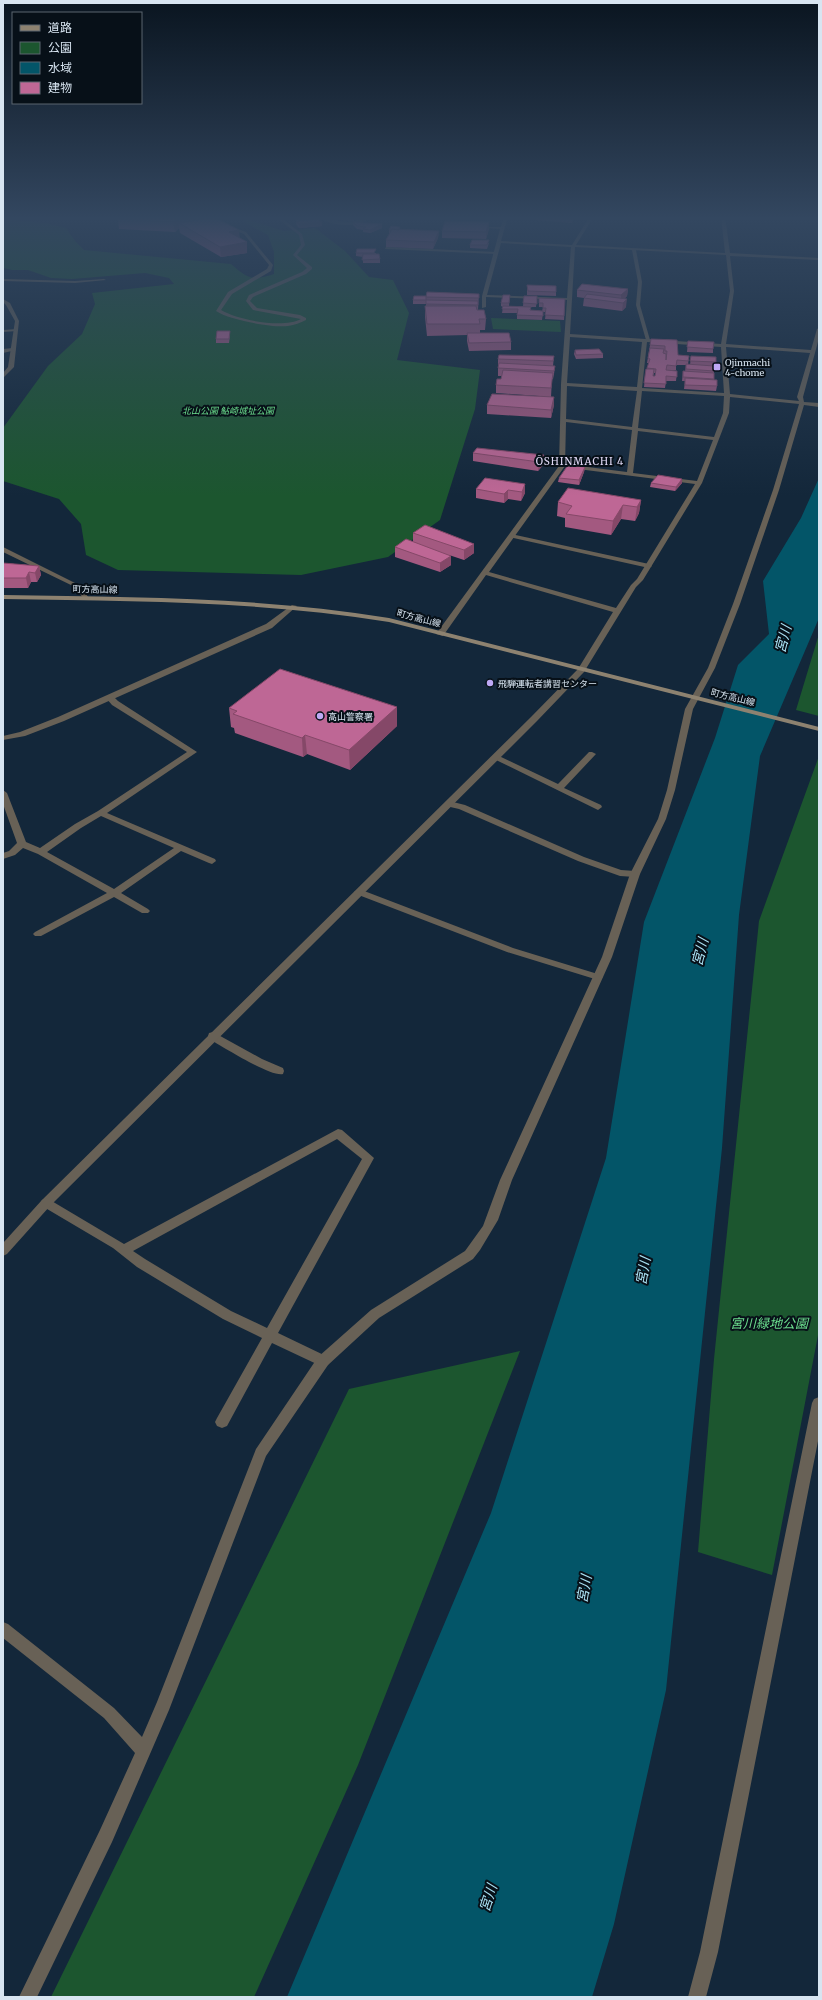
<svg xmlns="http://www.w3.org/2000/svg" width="822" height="2000" font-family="Merriweather,'Noto Sans JP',serif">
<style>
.green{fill:#1c562f}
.water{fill:#035568}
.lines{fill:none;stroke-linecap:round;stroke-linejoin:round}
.lane{fill:#686156;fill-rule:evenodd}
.street{fill:#686156;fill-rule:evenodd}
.secondary{fill:#8d8270;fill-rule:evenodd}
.wall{fill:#a35980;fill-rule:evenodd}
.shaded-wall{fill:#854868}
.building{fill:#be6795;stroke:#854868}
.poi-dot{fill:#bea9f5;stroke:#071018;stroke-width:1.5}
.labels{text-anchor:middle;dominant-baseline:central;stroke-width:4;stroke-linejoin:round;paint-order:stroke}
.far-poi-label{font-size:9px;fill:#d8e5f1;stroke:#071018;text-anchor:start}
.far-park-label{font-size:9px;font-style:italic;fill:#6bde8e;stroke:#071018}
.far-street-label{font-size:9px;fill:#d8e5f1;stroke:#071018}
.far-neighbourhood-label{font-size:10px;letter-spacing:1px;fill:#e0d9f6;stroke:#071018}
.near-park-label{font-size:13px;font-style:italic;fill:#6bde8e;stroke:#071018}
.near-water-label{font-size:14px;font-style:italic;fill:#abe2f4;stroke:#071018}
</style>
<rect width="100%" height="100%" fill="#13273a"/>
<path class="green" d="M243,218L284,231L315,228L345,251L369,277L393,280L409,313L397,360L480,370L475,409L440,520L388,557L301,575L118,570L86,555L81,524L59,499L3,481V428L48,366L82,334L95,304L92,293L174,284L169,278L145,273L72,279L51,278L28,270H12L4,268L3,219L45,223L66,228L75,241L84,250L231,264C248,279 252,281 274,274V252L268,235L244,222Z
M491,318L560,321L561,332L493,329Z
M819,634V716L796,710Z
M819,756V1330L772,1575L698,1552L714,1359L759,921Z
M520,1351L358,1765L254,1997H51L349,1389Z"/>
<path class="water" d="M819,478V618L760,756L739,915L722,1148L666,1690L614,1924L592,1997H287L491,1513L606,1158L644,922L715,738L738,665L769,634L763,581L801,518Z"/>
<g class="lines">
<path class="lane" d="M386,247L496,252L498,253L496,254L385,249Z
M634,249L636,250L642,282L640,305L650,340L648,341L646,340L636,305L638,282L632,250Z
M3,279L75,281L104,279L106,280L75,283L3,281Z
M17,329V331L3,332V330Z
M3,349L13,348L16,350L3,353Z
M511,534L649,564L652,566L649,568L509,537V535Z
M107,696H113L118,701L197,752L107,813L215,859L216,861L212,864L209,863L181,851L121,893L148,909L150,911L148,913H142L114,897L41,936H35L33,934L35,932L107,893L38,854L23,848L15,855L3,859V853L9,851L17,843L3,804V790L7,793L26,842L40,848L75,824L98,811L187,752L112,705L106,698ZM101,816L174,848L114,889L47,852L81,828Z
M589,752H592L596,754L564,788L601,805L602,807L598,810L492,758L493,756H499L558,784Z
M449,801L465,805L584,857L621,870L635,871L640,874L635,877L620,876L578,861L459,809L446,806L445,804Z
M359,889L513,948L601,975L603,977L598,980L507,952L356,894L354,892Z
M213,1032L262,1059L283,1068L284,1071L283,1074C270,1077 222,1046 209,1039L208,1036L209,1033Z
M338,1129L342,1130L374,1158L278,1333L328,1357L329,1361L328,1365L323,1367L272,1343L227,1426L222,1428L217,1426L215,1422L217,1418L262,1338L223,1319L137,1267L113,1248L42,1206L40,1203L42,1200L46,1198L50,1200L124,1244ZM337,1139L362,1159L267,1328L231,1311L145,1259L133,1251Z"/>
<path class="street" d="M196,216H202L246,232L273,265L271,271L232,294L221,310C238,320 283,329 301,319L253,310L246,301L249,295L302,272L307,268L293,255L301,245L299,235L281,221L262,216L283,219L302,234L305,245L297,255L312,267V269L306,274L253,297L250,301L257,308L300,315L306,318V320C300,323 295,325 288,326C273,328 229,320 216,311L228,292L267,269L269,265L244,234Z
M316,216C327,216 337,222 348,222C357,222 365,216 373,216C358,229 332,227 316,216Z
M504,216H508L501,241L572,245L590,216H594L576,245L725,253L721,216H725L730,253L819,258V260L730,256L734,291L726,344L811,350L817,329L819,328V338L803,397L804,402L819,403V407L804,405L779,490L740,604L715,668L693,709L675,790L666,819L640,874L612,957L512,1180L498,1220L480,1250L473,1259L379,1318L328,1365L266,1456L169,1710L112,1842L37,1997H19L100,1830L135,1753L104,1718L3,1638V1622L8,1624L114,1708L142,1737L157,1702L256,1449L318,1357L371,1310L465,1251L483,1226L500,1180L602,957L630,874L658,819L667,790L685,709L708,668L733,604L773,490L799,404L730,397L729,413L702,483L643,580L636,587L584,672L537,721L50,1206L7,1254L3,1256V1243L42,1200L531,717L578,669L613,612L486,575L443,636L436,634L559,466L561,384L567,300L486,297V307L482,308V296L500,229L475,227H501ZM501,243L571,247L567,298L487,295ZM575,247L726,255L730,291L721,344L570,334ZM570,337L642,342L637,387L567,383ZM647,342L721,347L724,393L642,388ZM726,347L810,353L797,397L799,401L730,394ZM567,386L637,391L632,427L566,419ZM642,391L724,396L723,413L714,437L638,428ZM566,422L632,430L627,472L572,465L569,467L570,468L695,484L637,579L631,585L616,608L489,572L565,466ZM638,431L713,440L697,481L633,473Z
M3,299L10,303L19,321L14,367L3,378V373L8,367L15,321L6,305L3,302Z
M3,547L77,584L90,599L85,600L73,586L3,552Z
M292,605L297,606L272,628L64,721L25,736L3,740V736L20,732L58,717L266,624Z
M819,1397V1436L718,1952L706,1997H688L700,1952L812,1403L814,1399Z"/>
<path class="secondary" d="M3,595C133,597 260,597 389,618L819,727V731L389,622C260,601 133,601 3,599Z"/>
</g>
<path class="wall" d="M127,216H202V219L247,242V253L221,257L180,233L179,228L175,232L119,229L118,219Z
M284,216H308V219L301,220L322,226L299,228L296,224V221H298Z
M326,216H360L358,217L355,216L354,221L332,219L331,216L328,217Z
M535,216H574L573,220L572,223L535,220Z
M353,222L382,228L370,233L363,232V230L357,229L353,225Z
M489,222V229L486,239L442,238V231Z
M400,227V230L439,231L438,238L433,249L386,247V240L389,234V230Z
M489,243L487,249L470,248V245Z
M356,253H376V254L380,259V263H363V257L356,256Z
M527,285L556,286V296L527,295Z
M628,289L627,296L624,299L626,307L622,311L583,306L584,298L577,297V290Z
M479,294L478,310L486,319L485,330H480V333L511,342V350L469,351L467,341V335L427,336L425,317V306H426V304H413V300L426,296Z
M510,295L509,306H523L524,296H537L536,307H531V310L542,311L543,307H539V298L565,299L564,320L545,319L546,312H543L542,320L517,319V313H502L503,307L501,306V303Z
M230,331V335L229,343H216V339Z
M651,339L677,340L678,355L689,356L688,365H690L691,356L716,362L715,366H714V380L717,386L716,391L684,389L685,381H682L683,371L685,372L686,365H676V370H666L677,371L676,381H666L665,388L644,387L646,369H647L649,363H647ZM654,373H656L655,376H653Z
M688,341L713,349V353L687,352Z
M575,350L603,354V358L576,359L574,354Z
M554,356L553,366H555L554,374L553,379H552L551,397L554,405L551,418L487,414V405L539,396L496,393V385L501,379V376H498V359Z
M473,453L544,455V464L538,471L473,461Z
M585,467L584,472L579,485L558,482L559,478Z
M682,479V483L675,491L650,487L651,483Z
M525,484V493L521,501L508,499L504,503L476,498V489Z
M641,500L639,513L635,521L621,519L611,535L565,527V518L557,516L558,502Z
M413,533L474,544V553L464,560L449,555L451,565L440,572L395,557V547L413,541Z
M3,563L39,566L41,575L37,582H31L28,588H3Z
M397,707V726L350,770L307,754L303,757L235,733L234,728L231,727L229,708Z"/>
<path class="shaded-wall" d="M197,216H202V224L194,228L193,218Z
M305,216H308V219L299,221V217Z
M572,216H574L573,220L572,223Z
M179,218V228L175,232L173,222Z
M322,222V226L299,228V224Z
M489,222V229L486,239V232Z
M382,224V228L370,233V230Z
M239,230L240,241L229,232Z
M439,231L438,238L433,249L434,242Z
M247,242V253L221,257L220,247Z
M628,289L627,296L621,302V295Z
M627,299L626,307L622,311L623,303Z
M554,397V405L551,418V410Z
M544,455V464L538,471L539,462Z
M585,467L584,472L579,485V480Z
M682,479V483L675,491L676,487Z
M525,484V493L521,501L522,492Z
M508,490V499L504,503V494Z
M641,500L639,513L635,521L637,507Z
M623,505L621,519L611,535L613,521Z
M474,544V553L464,560V550Z
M451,556V565L440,572V563Z
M39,566L41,575L37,582L35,573Z
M29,572L31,582L28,588L26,578Z
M397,707V726L350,770L349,750Z
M305,735L307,754L303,757L302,738Z"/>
<path class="building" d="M127,216H198L193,218H179L173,222L118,219Z
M295,216H305L299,217Z
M336,216H355L354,217Z
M214,217L239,230L229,232L247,242L220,247L179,223Z
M318,219L322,222L299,224L296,221Z
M445,221L489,222L486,232L442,231Z
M353,222L382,224L370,230L363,229L366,227L357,226Z
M391,226L400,227L399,230L392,229L391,230H389Z
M392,229L439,231L434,242L386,240Z
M472,240H489L487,245H470Z
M357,249H376L374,253H356Z
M363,254H379L380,259L362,260Z
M582,284L628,289L621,295L577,290Z
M527,285L556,286V292L528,291Z
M427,292L479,294V298L426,297Z
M587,294L627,299L623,303L584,298Z
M503,295H510L509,303H501Z
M414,296H426V300H413Z
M524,296H537V304L523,303Z
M539,298L565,299L564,316L545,315L546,308H543V303H539Z
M426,300L478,301V305L426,304Z
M425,306H476L477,310H484L486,319H479L480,324H427Z
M503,306L531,307L530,310L543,311V316L517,315L518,309H502Z
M217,331H230L229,339H216Z
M467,333H509L511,342L469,343Z
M651,339L677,340L678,355L689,356L688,361L677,360L676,366L667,365L666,370L677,371V377L666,376V384L644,383L646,369H654L653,376H655L656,369L647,368L650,359L648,358L650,348L664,349L663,353L666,354V360L667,351H665V346L650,345Z
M688,341L714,342L713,349L687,347Z
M599,349L603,354L576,355L575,350Z
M499,355L554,356L553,361L498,359Z
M691,356L716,357V362L690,361Z
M499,363L555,366L554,371L498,368Z
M686,364L714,366V371L686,369Z
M503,370L553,373L551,388L496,385L497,379H501Z
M683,371L714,373V379L683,377Z
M685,378L717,380V386L685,385Z
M492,394L554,397L551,410L487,405Z
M477,448L544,455L539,462L473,453Z
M568,465L585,467L579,480L559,478Z
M658,475L682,479L676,487L651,483Z
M485,478L525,484L522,492L508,490L504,494L476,489Z
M568,488L641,500L637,507L623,505L613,521L566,514L572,506L558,502Z
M425,525L474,544L464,550L413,533Z
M406,539L451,556L440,563L395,547Z
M3,563L39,566L35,573L29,572L26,578H3Z
M280,669L397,707L349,750L305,735L302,738L233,714L237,711L229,708Z"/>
<linearGradient id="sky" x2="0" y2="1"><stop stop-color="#0a1520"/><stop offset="0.44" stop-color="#334760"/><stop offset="1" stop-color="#334760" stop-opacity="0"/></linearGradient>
<rect width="822" height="496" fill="url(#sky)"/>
<g class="poi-dot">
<rect x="713" y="363" width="8" height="8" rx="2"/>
<circle cx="490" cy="683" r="4"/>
<circle cx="320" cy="716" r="4"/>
</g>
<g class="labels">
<g class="far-poi-label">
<text x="725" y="362">Ojinmachi<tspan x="725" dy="10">4-chome</tspan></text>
<text x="498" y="683">飛騨運転者講習センター</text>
<text x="328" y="716">高山警察署</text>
</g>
<g class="far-park-label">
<text x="228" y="410">北山公園 鮎崎城址公園</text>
</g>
<g class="far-street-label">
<text transform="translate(95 589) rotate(1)">町方高山線</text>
<text transform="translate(419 618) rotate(15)">町方高山線</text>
<text transform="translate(733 697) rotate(14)">町方高山線</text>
</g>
<g class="far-neighbourhood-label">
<text x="580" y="461">ŌSHINMACHI 4</text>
</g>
<g class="near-park-label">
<text x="769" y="1323">宮川緑地公園</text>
</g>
<g class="near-water-label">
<text transform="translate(783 639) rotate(-75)">宮川</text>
<text transform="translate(700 952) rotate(-75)">宮川</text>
<text transform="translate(643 1271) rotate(-80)">宮川</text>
<text transform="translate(584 1589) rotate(-80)">宮川</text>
<text transform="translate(488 1898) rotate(-72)">宮川</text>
</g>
</g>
<rect width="822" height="2000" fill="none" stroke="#d8e5f1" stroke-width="8"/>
<rect x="12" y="12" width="130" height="92" fill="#071018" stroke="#5b656f"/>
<rect x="20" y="25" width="20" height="6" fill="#8d8270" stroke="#5b656f"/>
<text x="48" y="32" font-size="12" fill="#d8e5f1">道路</text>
<rect x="20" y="42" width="20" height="12" fill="#1c562f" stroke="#5b656f"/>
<text x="48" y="52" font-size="12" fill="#d8e5f1">公園</text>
<rect x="20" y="62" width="20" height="12" fill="#035568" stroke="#5b656f"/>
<text x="48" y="72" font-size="12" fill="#d8e5f1">水域</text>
<rect x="20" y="82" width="20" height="12" fill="#be6795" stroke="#5b656f"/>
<text x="48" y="92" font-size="12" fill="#d8e5f1">建物</text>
</svg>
